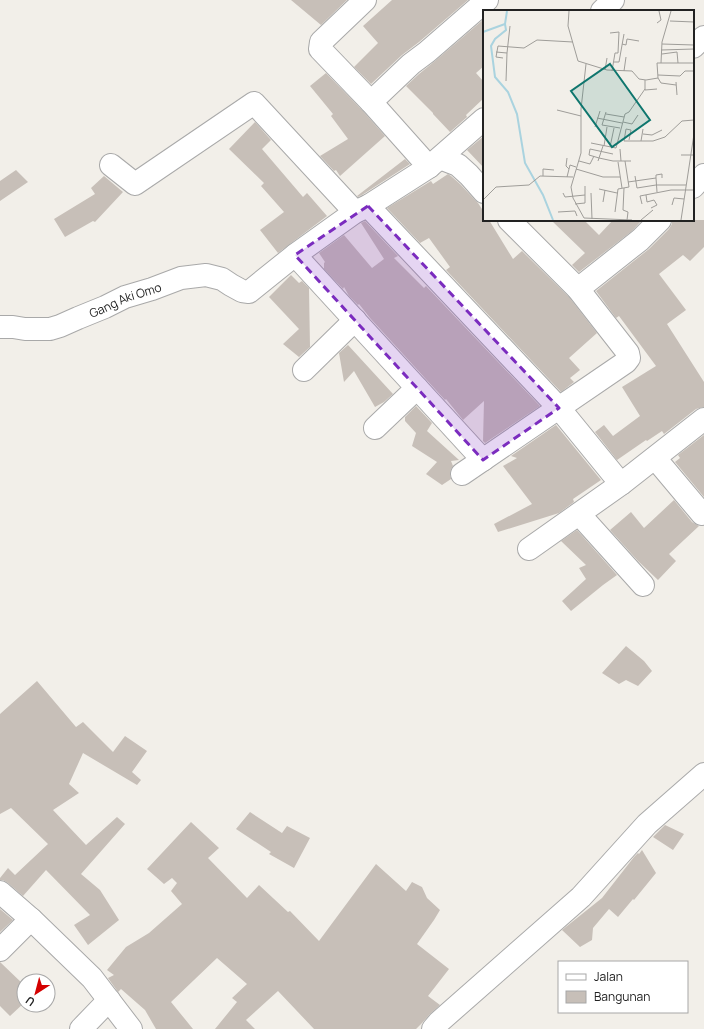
<svg xmlns="http://www.w3.org/2000/svg" width="704" height="1029" font-family="Manrope,sans-serif">
<style>
.building{fill:#c7bfb8}
.lines{fill:none;stroke-linecap:round;stroke-linejoin:round}
.minor-casing{stroke:#a9a9a9;stroke-width:24}
.minor{stroke:#fff;stroke-width:22}
.marked{fill:#7b2cbf;fill-opacity:0.2;stroke:#7b2cbf;stroke-width:3;stroke-dasharray:8 5;stroke-linejoin:round}
.labels{text-anchor:middle;dominant-baseline:central;stroke-width:3;stroke-linejoin:round;paint-order:stroke}
.street-label{font-size:12px;fill:#222;stroke:#fff}
.inset-river{fill:none;stroke:#aad3df;stroke-width:2}
.inset-road{fill:none;stroke:#9f9d99;stroke-width:1}
.view{fill:#0f766e;fill-opacity:0.15;stroke:#0f766e;stroke-width:2}
.inset-edge{fill:none;stroke:#222;stroke-width:2}
</style>
<rect width="100%" height="100%" fill="#f2efe9"/>
<path class="building" d="M291,0H347L321,25Z
M392,0H468L419,42L402,55L371,84L354,67L378,43L363,26Z
M484,19V66L476,73L484,82V98L466,115L467,117L450,132L433,114V113L406,86L419,74L435,61Z
M326,73L362,110L385,136L340,176L336,170L334,171L320,156L348,139L331,116L333,114L310,86Z
M255,122L271,140L262,149L303,197L307,193L327,216L278,253L260,230L284,212L261,186L264,183L229,149Z
M484,136V168L467,150Z
M405,159L410,164L362,195L358,197L357,196Z
M16,170L28,182L0,201V181Z
M448,174L451,176L460,184L475,200L478,203L484,212V220H489L513,259L522,251L569,297L597,333L569,358L580,370L570,378L574,382L561,392L446,270L450,267L429,238L420,243L387,208L431,181L433,184Z
M104,176L123,192L95,222L93,221L65,237L54,219L95,194L91,188Z
M551,220H584L599,235L613,220H642L632,231L579,272L572,265L585,253Z
M672,220H704V247L690,261L683,255L659,274L686,310L667,324L704,382V407L696,409L664,434L662,431L647,441L646,440L617,460L595,432L604,425L613,436L640,416L622,387L656,366L619,316L616,318L596,291L649,249L669,229L672,224Z
M365,221L398,256L394,258L424,288L426,286L540,406L485,443L483,441L484,401L463,420L446,399L445,400L370,318L359,304L358,305L349,296L344,287L343,289L324,269V263L325,262L319,253L344,235L372,268L384,259L361,223Z
M291,275L299,283L302,281L309,288L310,347L299,357L283,344L299,329L269,297Z
M348,345L393,394L384,402L375,407L354,371L344,382L339,353Z
M416,406L432,423L427,431L459,460L451,461L453,466L451,469L450,475L451,479L442,485L426,474L437,462L412,446L416,433L405,421V417Z
M556,425L601,480L573,499L574,502L559,513L498,532L494,524L532,504L503,466L517,458L511,456Z
M704,435V497L675,462L680,458L678,455Z
M674,500L692,522L699,526L669,554L676,561L658,580L638,561L610,530L631,512L644,528Z
M577,530L617,575L603,585L571,611L562,601L586,579L579,568L586,565L561,541Z
M626,646L644,661L652,671L638,686L626,680L619,684L602,673Z
M37,681L76,727L83,722L113,752L125,736L147,751L132,772L141,780L137,785L83,753L69,784L79,793L53,810L86,845L117,817L125,824L81,874L100,890L119,920L88,945L74,925L90,915L46,870L23,896L8,883L3,880H0V878L8,868L15,875L48,844L11,808L0,814V714Z
M250,812L282,833L287,826L310,838L294,868L269,854L271,852L236,829Z
M191,822L219,848L208,858L247,898L259,885L288,912L290,911L319,941L376,864L406,891L412,882L422,887L427,898L440,910L434,920L417,944L449,969L428,996L440,1005L430,1014L422,1023L416,1029H314L278,991L246,1020L255,1029H215L237,1002L232,998L247,984L217,958L171,1002L193,1029H156L145,1010L121,989L118,992L108,978L114,975L107,970L126,947L149,933L182,904L171,891L177,883L172,878L164,884L147,869Z
M665,825L684,834L673,850L653,837Z
M642,850L656,873L634,900L633,899L618,917L609,909L593,928L592,940L580,947L562,930L602,898L634,857L638,853L639,854Z
M0,909L13,920L0,932Z
M0,962L24,985V1003L10,1016L0,1006Z"/>
<g class="lines">
<defs>
<g id="minor">
<path d="M365,0L321,42L320,49L371,102L429,167"/>
<path d="M602,11L613,0"/>
<path d="M693,47L704,37"/>
<path d="M371,102L411,64L427,52L487,0"/>
<path d="M440,158L458,165L469,175L484,192"/>
<path d="M111,165L135,184L254,103L355,212"/>
<path d="M693,187L704,175"/>
<path d="M368,206L559,408L621,484"/>
<path d="M295,255L483,460"/>
<path d="M578,289L640,240L660,220"/>
<path id="s1" d="M0,327H13L25,329H50L60,326L78,318L105,307L125,297L152,289L181,278L206,275L222,279L231,285L242,291L249,292L295,255L355,212L368,206L429,167L484,119"/>
<path d="M304,370L355,320"/>
<path d="M375,428L417,388"/>
<path d="M655,458L702,514"/>
<path d="M462,474L626,362L629,358L628,353L578,289L509,220"/>
<path d="M579,514L643,585"/>
<path d="M529,549L621,484L704,419"/>
<path d="M0,892L31,919L92,978L131,1029"/>
<path d="M0,950L31,919"/>
<path d="M81,1029L109,1000"/>
<path d="M433,1029L439,1022L581,897L647,824L704,774"/>
</g>
</defs>
<use href="#minor" class="minor-casing"/>
<use href="#minor" class="minor"/>
</g>
<path class="marked" d="M368,206L559,408L483,460L295,255Z"/>
<g class="labels">
<g class="street-label">
<text stroke="none"><textPath href="#s1" startOffset="131">Gang Aki Omo</textPath></text>
</g>
</g>
<g transform="translate(483 10)">
<rect width="211" height="211" fill="#f2efe9"/>
<path class="inset-river" d="M22,14L23,20L12,29L8,36L12,67L25,82L34,104L42,153L60,185L70,210M0,22L22,14L24,1"/>
<path class="inset-road" d="M86,1L85,16L95,51L124,60L149,61L156,69L163,70L175,68L174,53H211M187,11L211,12M174,13L178,10L176,1M127,23L136,22L135,43H132L129,61M139,34L143,35L144,29L156,31M179,34L211,35M178,40L211,39M13,42L24,43L27,16M179,44L194,42L195,53M20,48L13,47L15,36L41,38L54,30L90,32M131,52H136L141,24M178,53L179,32L188,1M103,54L98,99V143L88,177L90,188L101,208L149,210M122,60L124,48M141,61L143,47M175,65L197,66L202,61H211M175,68L178,73L193,75M162,70V80L174,79M23,71L24,43M193,72L194,85M74,100L98,106M123,102L119,115L137,118M123,104L141,107M114,108L139,113M140,112L149,114L155,105M112,117L117,101M143,119L141,131H170L182,127L199,111L211,110M143,119L148,120L146,130M160,124L169,125L179,120M158,131L160,119M108,133L133,138L142,104L146,102L162,79M120,136L116,148L130,151H148M121,136L124,117M127,137L131,118M137,139L138,151M198,145H211M84,148L83,156L86,159M96,151L107,154L111,146M115,151L116,148L106,145L107,139L130,144M135,152L139,178M93,159L120,167H137M60,166V159L71,160M152,166L154,178L173,175H203M84,167L87,155L93,157M173,168V165L179,164V168M145,172L173,168L174,182M141,178L140,200L145,202L144,210M116,179L134,183M80,183L82,187L102,185M108,183L109,209M163,185L164,192L171,190L174,195L168,198M0,190L13,177L46,175L57,166L90,167M120,192L122,180M92,194L102,193V176M159,194L157,186L188,180H211M189,195L191,188L201,189M75,202L92,201L94,206M132,202L135,179L146,177L142,151M158,210L170,200M198,210L211,124"/>
<path class="view" d="M127,54L167,110L129,137L88,81Z"/>
<rect width="211" height="211" class="inset-edge"/>
</g>
<rect x="558" y="961" width="130" height="52" fill="#ffffff" stroke="#a7a7a7"/>
<rect x="566" y="974" width="20" height="6" fill="#ffffff" stroke="#a7a7a7"/>
<text x="594" y="981" font-size="12" fill="#222222">Jalan</text>
<rect x="566" y="991" width="20" height="12" fill="#c7bfb8" stroke="#a7a7a7"/>
<text x="594" y="1001" font-size="12" fill="#222222">Bangunan</text>
<g transform="translate(36 993) rotate(216)"><circle r="19" fill="#ffffff" stroke="#a7a7a7"/>
<path d="M0-3L7 15L0 10L-7 15Z" fill="#d40000"/>
<text y="-6" font-size="11" font-weight="bold" text-anchor="middle" fill="#222222">U</text>
</g>
</svg>
